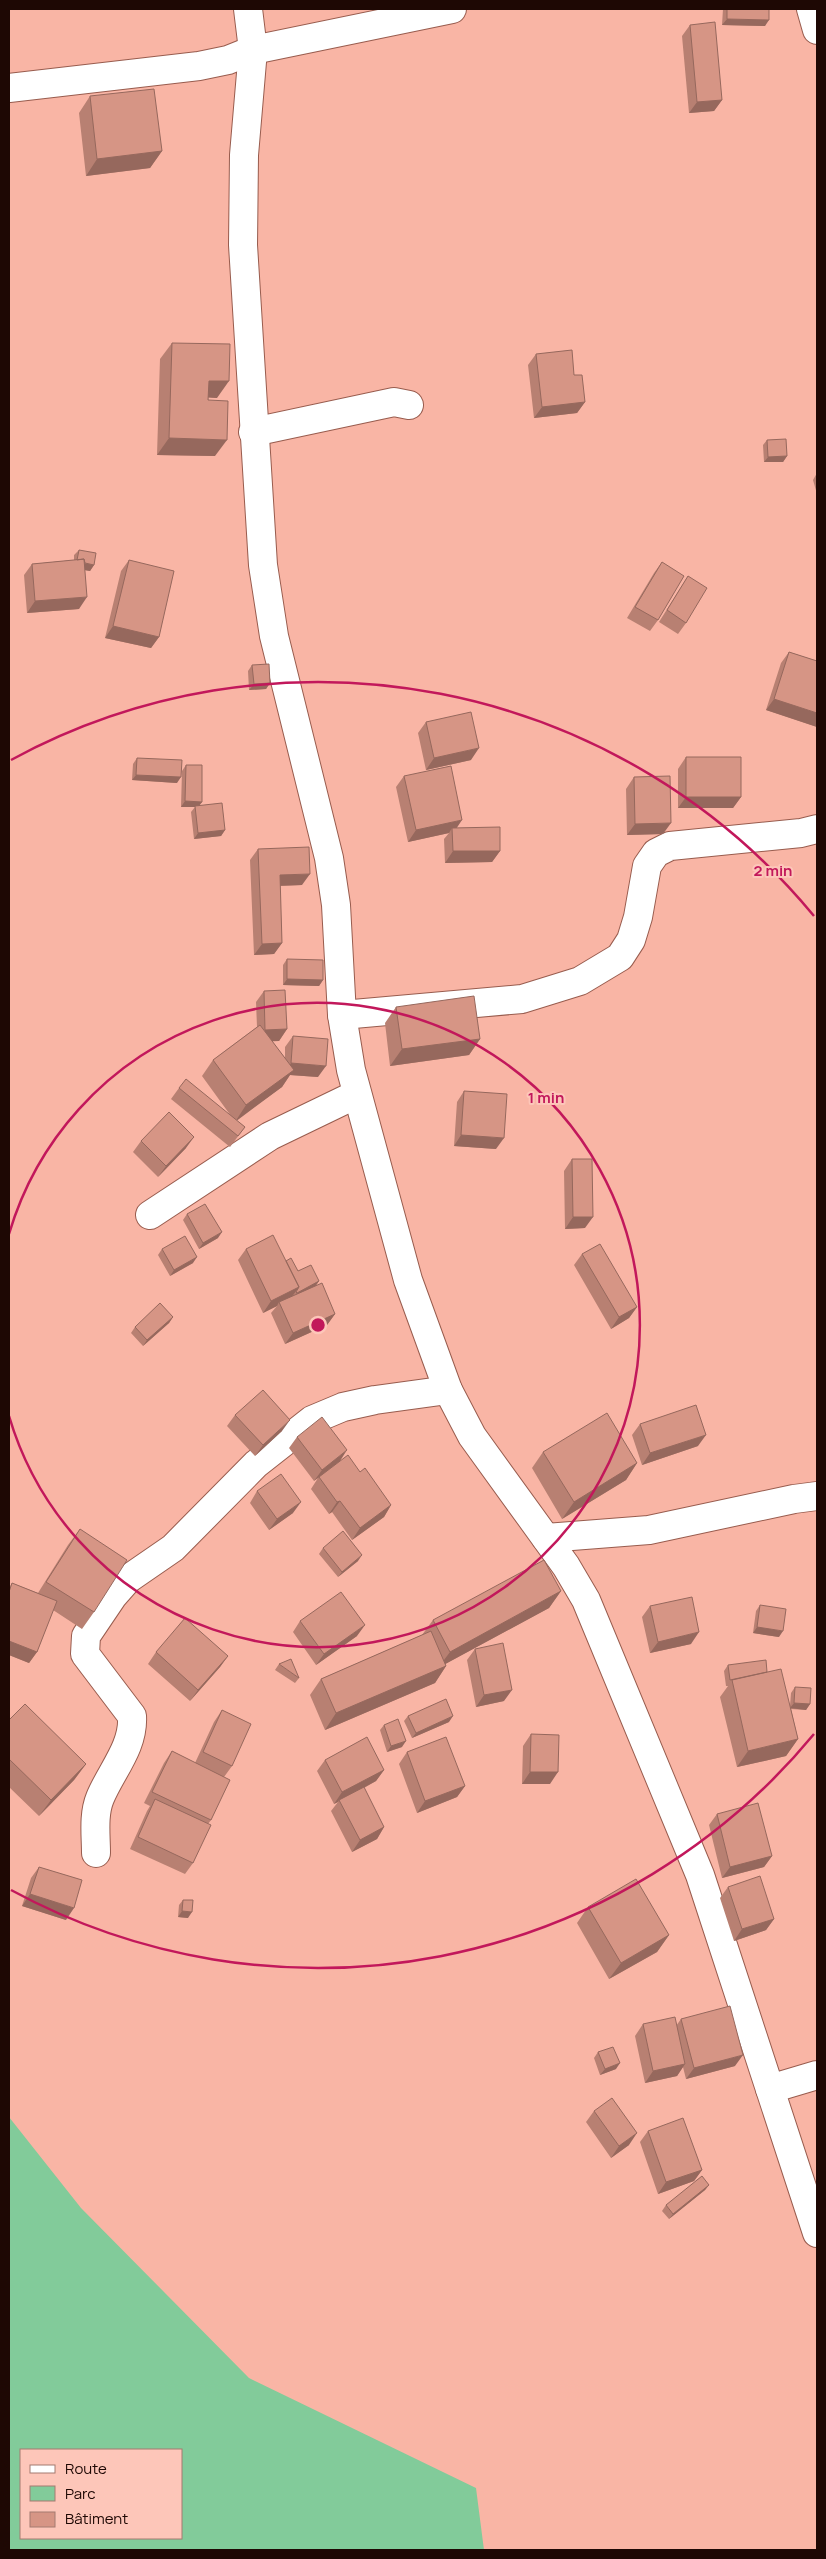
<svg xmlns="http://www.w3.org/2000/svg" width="826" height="2559" font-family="Manrope,sans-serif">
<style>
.green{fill:#82cb9a;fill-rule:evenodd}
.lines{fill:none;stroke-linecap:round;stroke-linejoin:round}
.street-casing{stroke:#985c4e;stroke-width:30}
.secondary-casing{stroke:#985c4e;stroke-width:30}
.street{stroke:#fff;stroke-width:28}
.secondary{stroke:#fff;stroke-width:28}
.wall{fill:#b88072}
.shaded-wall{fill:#96685d}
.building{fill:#d69585;stroke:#96685d}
.ring{fill:none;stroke:#c2185b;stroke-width:2.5}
.centre{fill:#c2185b;stroke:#fdc6b9;stroke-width:2.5}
.ring-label{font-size:15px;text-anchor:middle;font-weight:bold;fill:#c2185b;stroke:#fdc6b9;stroke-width:4;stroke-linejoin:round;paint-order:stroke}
</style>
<rect width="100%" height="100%" fill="#f9b5a5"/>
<path class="green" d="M9,2117L81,2208L249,2378L476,2488L484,2550H9ZM21,2450H181V2538H21Z"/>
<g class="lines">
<defs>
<path id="street" d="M811,9L817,30
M9,88L199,66L228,60L253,50L452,9
M253,432L394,402L409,405
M342,1015L522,999L580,981L620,957L631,940L638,917L647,866L656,853L670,846L801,833L817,829
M150,1215L270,1136L357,1094
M546,1538L649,1530L794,1499L817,1496
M96,1853C96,1836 93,1815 100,1798C111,1771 134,1747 132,1716L85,1654L86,1636L113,1596L128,1579L173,1548L256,1464L312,1420L343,1407L375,1400L448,1390
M770,2089L817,2075"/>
<path id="secondary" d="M248,9L253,50L244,155L243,245L263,565L274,636L329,858L336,905L342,1015L351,1070L408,1280L448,1390L472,1436L566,1566L586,1600L700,1875L817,2233"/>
</defs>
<use href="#street" class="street-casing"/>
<use href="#secondary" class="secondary-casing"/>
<use href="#street" class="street"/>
<use href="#secondary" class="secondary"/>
</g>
<path class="wall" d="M723,9H769L765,26L722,25Z
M690,25L722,100L714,111L689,113L682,36Z
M90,96L162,151L150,168L86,176L79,113Z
M172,343L217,398L208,397L215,456L157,455L160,359Z
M536,354L574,375L585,402L577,413L534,418L528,365Z
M767,440L787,456L783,462H764L763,445Z
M817,473V494L813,480Z
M79,550L94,565L90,571L85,570L79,609L27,613L24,575L32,564L74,560V555Z
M129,560L159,637L151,648L105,638L121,571Z
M662,562L658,620L650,631L627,618L654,573Z
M688,576L686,623L678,634L659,622Z
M789,652L817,661V727L766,710L781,663Z
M252,665L270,683L266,689L249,690L248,671Z
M426,722L471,760L426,770L418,733Z
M686,757L741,797L733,808H678V769Z
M137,758L177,783L132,780L133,764Z
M186,765L202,802L199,806L225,830L221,836L194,839L191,812L195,807H181L182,771Z
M404,776L457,828L500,851L492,862L445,863L444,839L449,833L408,842L396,787Z
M634,777L663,834L627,835L626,789Z
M258,849L302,885L280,886L282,943L274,954L254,955L250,860Z
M287,959L323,980L319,986L283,985V965Z
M264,991L287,1029L279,1041H272L285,1058V1047L293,1036L318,1077L290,1075L282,1087L236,1120L245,1127L230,1147L171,1099L179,1088L231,1116L202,1076L213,1060L257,1027L256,1002Z
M396,1007L480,1039L469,1055L390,1066L385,1023Z
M464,1091L496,1149L454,1146L457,1102Z
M141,1141L186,1148L158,1177L133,1152Z
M572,1159L585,1228L565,1229L564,1171Z
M187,1214L218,1238L199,1249L183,1220Z
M162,1249L193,1263L170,1276L158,1255Z
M246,1249L286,1261L298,1271L319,1281L315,1286L335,1314L327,1325L285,1344L271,1313L277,1306L263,1313L238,1260Z
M582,1254L637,1307L629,1318L611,1329L574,1265Z
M173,1317L169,1323L143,1346L131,1333L135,1327Z
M235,1415L282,1431L255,1456L227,1426Z
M640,1424L698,1446L642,1465L632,1435Z
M297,1437L340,1461L360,1472L391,1505L384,1517L352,1540L332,1512L329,1514L311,1489L318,1478L314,1481L289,1448Z
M543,1452L637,1463L626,1480L562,1519L532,1468Z
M257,1491L293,1513L269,1530L250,1503Z
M80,1529L94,1612L82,1629L53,1610L37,1652L29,1663L9,1655V1588L12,1583L38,1593L68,1545Z
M323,1548L358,1561L338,1577L319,1554Z
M561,1591L549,1608L445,1664L446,1666L435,1683L325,1730L310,1695L321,1679L422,1635L433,1620Z
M760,1605L779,1637L753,1633L756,1611Z
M650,1606L691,1644L650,1653L642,1617Z
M300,1621L357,1636L316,1665L293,1632Z
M475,1649L504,1701L476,1707L467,1660Z
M156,1652L228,1656L220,1667L190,1701L148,1664Z
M279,1664L299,1678L295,1683L275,1670Z
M728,1665L767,1672L790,1706L791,1693L795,1687L810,1704L806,1710L791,1709L798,1739L786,1756L737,1767L720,1697L728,1686H726L724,1671Z
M222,1710L232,1766L224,1777L211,1820L208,1824L193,1863L185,1874L130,1849L147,1811L150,1806L144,1803L164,1763L172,1751L195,1763L214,1722Z
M408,1716L449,1722L412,1738L404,1721Z
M9,1720L86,1764L74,1780L39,1816L9,1787Z
M384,1725L402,1747L387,1752L380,1730Z
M531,1734L550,1784H522L523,1746Z
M407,1752L465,1786L457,1797L417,1813L399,1764Z
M325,1760L384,1770L376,1781L364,1788L384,1827L377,1839L352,1852L331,1811L338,1802L334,1804L317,1771Z
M717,1814L772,1856L764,1867L722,1878L709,1825Z
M39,1867L66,1920L22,1906L31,1878Z
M728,1887L774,1919L766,1930L734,1941L720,1898Z
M183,1900L188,1918L178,1917L179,1905Z
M588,1907L669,1935L657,1952L609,1979L577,1923Z
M681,2019L735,2066L686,2079L683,2067L677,2076L645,2083L635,2036L643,2024L676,2026Z
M598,2052L616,2069L600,2075L594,2058Z
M594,2111L629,2145L611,2158L586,2122Z
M648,2131L702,2170L694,2181L658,2194L640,2142Z
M709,2185L705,2190L669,2219L662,2211L666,2205Z"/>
<path class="shaded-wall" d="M727,19L769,20L765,26L722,25Z
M722,100L714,111L689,113L697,102Z
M162,151L150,168L86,176L97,159Z
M209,381H229L217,398L197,397Z
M585,402L577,413L534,418L542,407Z
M169,438L227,440L215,456L157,455Z
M787,456L783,462H764L768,457Z
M76,562L94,565L90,571L72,568Z
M87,597L79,609L27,613L35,601Z
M113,626L159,637L151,648L105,638Z
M270,683L266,689L249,690L254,684Z
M774,699L817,713V727L766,710Z
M479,748L471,760L426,770L434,758Z
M136,775L181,777L177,783L132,780Z
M686,797H741L733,808H678Z
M185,801L202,802L198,807H181Z
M462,820L454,832L452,828L449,833L408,842L416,830Z
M671,823L663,834L627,835L635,824Z
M225,830L221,836L194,839L198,833Z
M453,851H500L492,862L445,863Z
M310,874L302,885L272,886L280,875Z
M282,943L274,954L254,955L262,944Z
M287,979L323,980L319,986L283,985Z
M287,1029L279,1041L258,1042L265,1030Z
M480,1039L469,1055L390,1066L402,1049Z
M291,1063L326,1066L318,1077L290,1075L282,1087L235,1122L246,1105L283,1074Z
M461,1135L504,1138L496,1149L454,1146Z
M194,1137L186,1148L158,1177L166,1166Z
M573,1217H593L585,1228L565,1229Z
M222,1232L218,1238L199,1249L203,1243Z
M197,1257L193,1263L170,1276L174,1270Z
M319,1281L315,1287L293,1298L297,1293Z
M299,1287L291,1298L279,1302L277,1306L263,1313L271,1301Z
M637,1307L629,1318L611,1329L619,1317Z
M335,1314L327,1325L285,1344L293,1333Z
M173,1317L169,1323L143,1346L147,1340Z
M290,1420L282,1431L255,1456L263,1445Z
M706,1435L698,1446L642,1465L650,1453Z
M347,1450L340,1461L314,1481L322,1470Z
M637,1463L626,1480L562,1519L574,1502Z
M340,1501L332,1512L329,1514L337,1502Z
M301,1502L293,1513L269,1530L277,1519Z
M391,1505L384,1517L352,1540L360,1528Z
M362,1555L358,1561L338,1577L342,1572Z
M561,1591L549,1608L438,1668L450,1652Z
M365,1625L357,1636L316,1665L324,1654Z
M757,1627L783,1631L779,1637L753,1633Z
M699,1632L691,1644L650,1653L658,1642Z
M9,1641L37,1652L29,1663L9,1655Z
M228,1656L220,1667L190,1701L198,1690Z
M446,1666L435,1683L325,1730L336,1713Z
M512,1690L504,1701L476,1707L484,1695Z
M794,1703L810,1704L806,1710L790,1708Z
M453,1716L449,1722L412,1738L416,1733Z
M798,1739L786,1756L737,1767L748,1751Z
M406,1741L402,1747L387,1752L391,1746Z
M86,1764L74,1780L39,1816L51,1800Z
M384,1770L376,1781L339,1801V1800L338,1802L334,1804L342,1792Z
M530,1772H558L550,1784H522Z
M465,1786L457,1797L417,1813L425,1801Z
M384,1827L377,1839L352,1852L360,1840Z
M772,1856L764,1867L722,1878L730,1867Z
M30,1894L74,1908L66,1920L22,1906Z
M182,1911L192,1912L188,1918L178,1917Z
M774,1919L766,1930L734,1941L742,1929Z
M669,1935L657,1952L609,1979L621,1963Z
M743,2055L735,2066L686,2079L694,2068Z
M620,2063L616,2069L600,2075L605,2069Z
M685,2064L677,2076L645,2083L653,2071Z
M637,2133L629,2145L611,2158L619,2146Z
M702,2170L694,2181L658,2194L666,2182Z
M709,2185L705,2190L669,2219L673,2214Z"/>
<path class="building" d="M727,9H769V20L727,19Z
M715,22L722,100L697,102L690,25Z
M154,89L162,151L97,159L90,96Z
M172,343L230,344L229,381H209L208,400L228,401L227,440L169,438Z
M572,350L574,375H582L585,402L542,407L536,354Z
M786,439L787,456L768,457L767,440Z
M79,550L96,553L94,565L85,563L84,559L77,560Z
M84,559L87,597L35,601L32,564Z
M129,560L174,571L159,637L113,626Z
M662,562L684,576L658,620L635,607Z
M688,576L707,588L686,623L667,610Z
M789,652L817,661V713L774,699Z
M269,664L270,683L254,684L252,665Z
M471,712L479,748L434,758L426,722Z
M686,757H741V797H686Z
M137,758L182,760L181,777L136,775Z
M186,765H202V802L185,801Z
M451,766L462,820L416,830L404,776Z
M670,776L671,823L635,824L634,777Z
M222,803L225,830L198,833L195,806Z
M500,827V851H453L452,828Z
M309,847L310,874L280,875L282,943L262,944L258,849Z
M287,959L323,960V980L287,979Z
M285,990L287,1029L265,1030L264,991Z
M474,996L480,1039L402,1049L396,1007Z
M260,1025L294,1070L246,1105L213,1060Z
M293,1036L328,1039L326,1066L291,1063Z
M186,1079L245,1127L238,1136L179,1088Z
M464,1091L507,1094L504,1138L461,1135Z
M169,1112L194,1137L166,1166L141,1141Z
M572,1159H592L593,1217H573Z
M205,1204L222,1232L203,1243L187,1214Z
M273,1235L299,1287L271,1301L246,1249Z
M185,1236L197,1257L174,1270L162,1249Z
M600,1244L637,1307L619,1317L582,1254Z
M291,1258L298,1271L311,1265L319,1281L297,1293L296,1292L299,1287L286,1261Z
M322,1283L335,1314L293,1333L279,1302Z
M160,1303L173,1317L147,1340L135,1327Z
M263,1390L290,1420L263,1445L235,1415Z
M696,1405L706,1435L650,1453L640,1424Z
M607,1413L637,1463L574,1502L543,1452Z
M322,1417L347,1450L322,1470L297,1437Z
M348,1455L360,1472L365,1468L391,1505L360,1528L340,1501L337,1502L319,1477Z
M281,1474L301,1502L277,1519L257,1491Z
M80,1529L127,1560L94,1612L46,1582Z
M343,1531L362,1555L342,1572L323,1548Z
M544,1560L561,1591L450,1652L433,1620Z
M12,1583L57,1601L37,1652L9,1641V1592Z
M341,1592L365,1625L324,1654L300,1621Z
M692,1597L699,1632L658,1642L650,1606Z
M760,1605L786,1609L783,1631L757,1627Z
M185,1618L228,1656L198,1690L156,1652Z
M431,1631L446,1666L336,1713L321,1679Z
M503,1643L512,1690L484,1695L475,1649Z
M291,1659L299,1678L279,1664Z
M766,1660L767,1672L730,1680L728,1665Z
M781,1669L798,1739L748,1751L732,1680Z
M795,1687L811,1688L810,1704L794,1703Z
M446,1699L453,1716L416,1733L408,1716Z
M25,1704L86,1764L51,1800L9,1759V1720Z
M222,1710L251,1724L232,1766L203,1752Z
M398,1719L406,1741L391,1746L384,1725Z
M531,1734L559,1735L558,1772H530Z
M367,1737L384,1770L342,1792L325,1760Z
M446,1737L465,1786L425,1801L407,1752Z
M172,1751L230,1780L211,1820L152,1792Z
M364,1787L384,1827L360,1840L339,1800Z
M155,1799L211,1825L193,1863L138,1837Z
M758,1803L772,1856L730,1867L717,1814Z
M39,1867L82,1880L74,1908L30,1894Z
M760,1876L774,1919L742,1929L728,1887Z
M636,1879L669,1935L621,1963L588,1907Z
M183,1900H193L192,1912L182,1911Z
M730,2006L743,2055L694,2068L681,2019Z
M675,2017L685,2064L653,2071L643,2024Z
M613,2047L620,2063L605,2069L598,2052Z
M612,2098L637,2133L619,2146L594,2111Z
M683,2118L702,2170L666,2182L648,2131Z
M702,2176L709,2185L673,2214L666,2205Z"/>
<g class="ring">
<path d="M9 1234A322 322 0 1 1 9 1416"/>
<path d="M814 1734A643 643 0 0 1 11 1890M11 760A643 643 0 0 1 814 916"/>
</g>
<circle cx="318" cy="1325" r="8" class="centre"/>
<g class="ring-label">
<text x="773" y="876">2 min</text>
<text x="546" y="1103">1 min</text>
</g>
<rect width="826" height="2559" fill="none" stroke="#1e0804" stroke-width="20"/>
<rect x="20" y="2449" width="162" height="90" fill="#fdc6b9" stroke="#a47a71"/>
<rect x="30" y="2465" width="25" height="8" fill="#ffffff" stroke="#a47a71"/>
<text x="65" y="2474" font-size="15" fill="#1e0804">Route</text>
<rect x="30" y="2486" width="25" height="15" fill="#82cb9a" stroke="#a47a71"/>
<text x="65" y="2499" font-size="15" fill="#1e0804">Parc</text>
<rect x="30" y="2512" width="25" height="15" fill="#d69585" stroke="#a47a71"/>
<text x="65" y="2524" font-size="15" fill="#1e0804">Bâtiment</text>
</svg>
